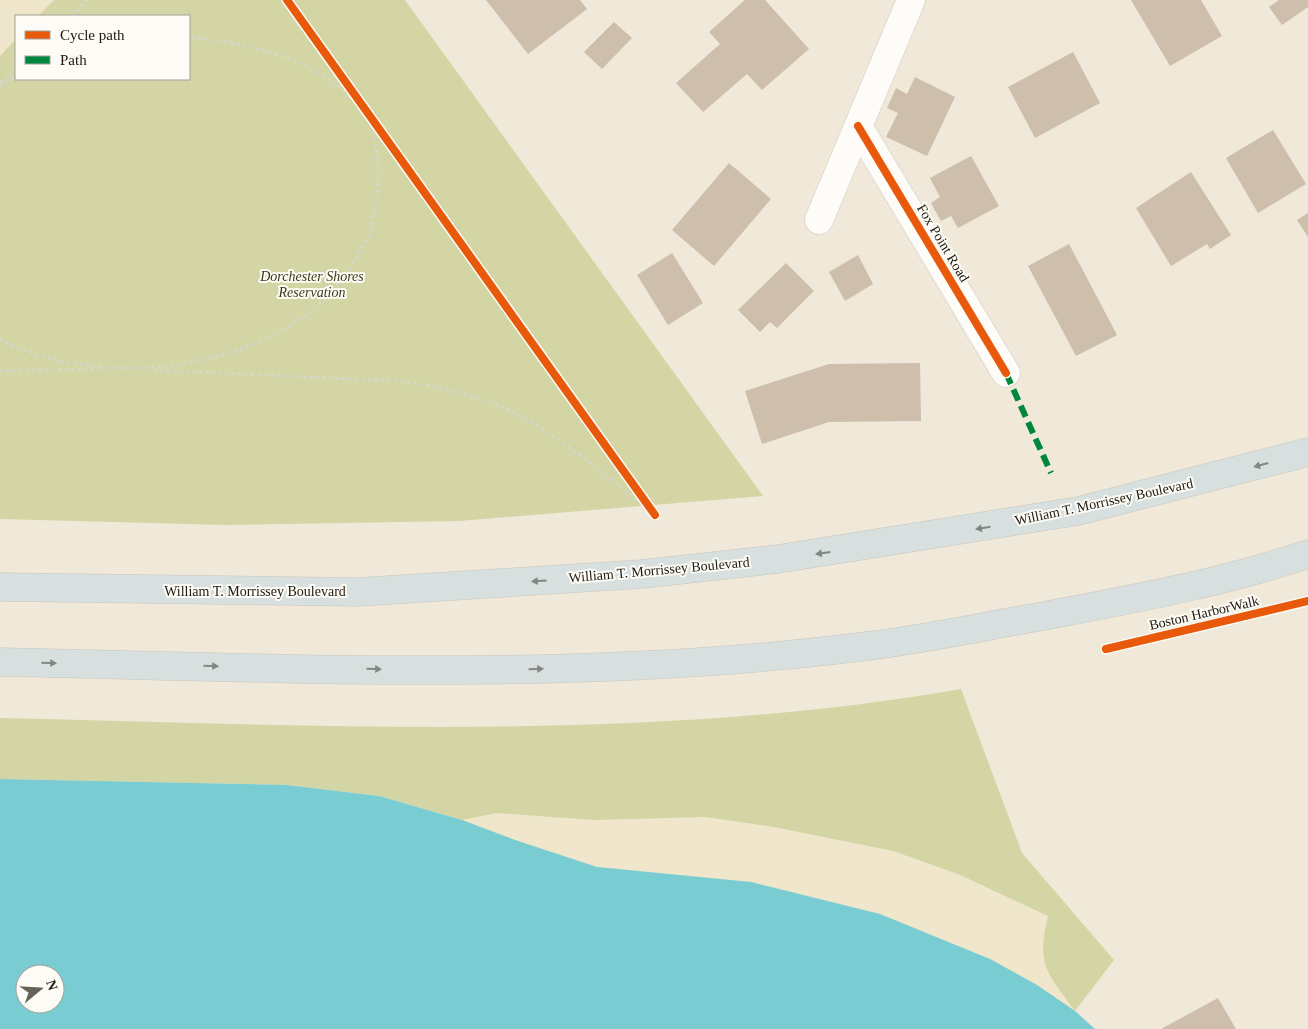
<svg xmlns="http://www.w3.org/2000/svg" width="1308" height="1029" font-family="'Times New Roman',serif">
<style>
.green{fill:#d4d5a4;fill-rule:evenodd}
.sand{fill:#efe6cb}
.water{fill:#7accd3;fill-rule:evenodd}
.building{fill:#cdbfab}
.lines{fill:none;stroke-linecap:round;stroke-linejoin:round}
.minor-casing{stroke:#ccc6ba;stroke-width:29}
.major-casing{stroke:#c8c5bd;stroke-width:29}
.path{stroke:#d8d5d0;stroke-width:3;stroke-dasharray:2.5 4;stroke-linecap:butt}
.minor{stroke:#fdfcf9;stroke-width:28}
.major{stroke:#d7e0de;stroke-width:28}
.quiet{stroke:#00873e;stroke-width:6;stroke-dasharray:12 6;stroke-linecap:butt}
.cycleway-casing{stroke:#fdfbf5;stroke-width:11}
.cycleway{stroke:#e8590c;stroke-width:8}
.oneway{fill:#848681}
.labels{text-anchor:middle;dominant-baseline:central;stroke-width:4;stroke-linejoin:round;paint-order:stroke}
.street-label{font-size:14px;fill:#1e190f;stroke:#fdfbf5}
.park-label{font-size:14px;font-style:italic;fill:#383b18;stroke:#fdfbf5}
</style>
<rect width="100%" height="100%" fill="#f0e8d9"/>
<path class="green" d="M0,0H405L763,496L459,521L226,525L0,519ZM16,16H189V79H16Z
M961,689L1022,853L1114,960L1075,1011L1037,985L751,882L597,867L515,840L462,820L379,796L287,785L0,779V718C321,725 644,744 961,689Z"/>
<path class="sand" d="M0,0H54L38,16H16V39L0,56Z
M497,813L594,820L706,817L774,827L893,851L958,874L1048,916C1036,966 1047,972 1075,1011L1037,985L990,959L751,882L597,867L515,840L462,820Z"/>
<path class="water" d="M0,779L287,785L379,796L462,820L515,840L597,867L751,882L880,914L990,959L1037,985L1075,1011L1095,1029H0ZM25,974H55V1004H25Z"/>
<path class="building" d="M486,0H580L587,9L528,54Z
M745,0H765L809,49L762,90L747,74L703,112L676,83L720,44L709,32Z
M1131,0H1201L1222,36L1170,66Z
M1279,0H1308V7L1282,25L1269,7Z
M614,22L632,38L602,69L584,52Z
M1073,52L1100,103L1035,138L1008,87Z
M915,77L955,97L927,156L886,137L898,113L887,108L896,88L907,94Z
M1273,130L1306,184L1258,213L1226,158Z
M971,156L999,206L958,228L951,216L941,221L931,203L940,197L930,178Z
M729,163L771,199L714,266L672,230Z
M1191,172L1231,235L1210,249L1207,244L1171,266L1136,208Z
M1308,213V237L1297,220Z
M1069,244L1117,335L1076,356L1028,266Z
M672,253L703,303L668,325L637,275Z
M858,255L873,284L845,301L829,272Z
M786,263L814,291L777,328L770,322L760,332L738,310Z
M920,363L921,421L829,422L762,444L745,391L829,364Z
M1218,998L1236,1029H1161Z"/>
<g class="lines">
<defs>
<path id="minor" d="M858,126L1006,373
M819,220L911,0"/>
<path id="major" d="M0,587L358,592L642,574L778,559L1078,511L1308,452
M0,662C289,668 580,683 867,646C926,639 985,626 1044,616C1133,599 1222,583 1308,554"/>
</defs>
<use href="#minor" class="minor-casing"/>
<use href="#major" class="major-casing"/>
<path class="path" d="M73,16L87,0
M0,83L16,70
M0,86L16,76
M0,339C33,358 82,367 120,368C208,370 316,337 359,253C363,246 369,238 371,230C373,221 374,212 376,204C381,174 378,135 363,108C360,103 354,99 349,95C308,56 243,43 189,37
M154,370L399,381C443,387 487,397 526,419C572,445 613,482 655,515
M0,371L100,369"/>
<use href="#minor" class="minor"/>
<use href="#major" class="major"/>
<path class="quiet" d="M1006,373L1051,473"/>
<defs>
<path id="cycleway" d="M287,0L655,515
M858,126L1006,373
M1106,649L1308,601"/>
</defs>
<use href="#cycleway" class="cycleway-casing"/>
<use href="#cycleway" class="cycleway"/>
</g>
<defs><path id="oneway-solid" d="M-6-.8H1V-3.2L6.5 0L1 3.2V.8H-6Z" transform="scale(1.25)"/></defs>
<g class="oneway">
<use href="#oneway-solid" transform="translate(1261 465) rotate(165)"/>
<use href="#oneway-solid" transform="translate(983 528) rotate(171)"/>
<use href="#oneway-solid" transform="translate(823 553) rotate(172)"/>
<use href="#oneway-solid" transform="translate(539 581) rotate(176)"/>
<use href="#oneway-solid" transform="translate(49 663) rotate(1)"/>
<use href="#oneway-solid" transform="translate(211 666) rotate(1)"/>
<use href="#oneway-solid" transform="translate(374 669) rotate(1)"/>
<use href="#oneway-solid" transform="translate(536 669) rotate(-1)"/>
</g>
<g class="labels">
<g class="street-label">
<text transform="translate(943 243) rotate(59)">Fox Point Road</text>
<text transform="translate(1104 502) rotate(-12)">William T. Morrissey Boulevard</text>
<text transform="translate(659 570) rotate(-5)">William T. Morrissey Boulevard</text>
<text x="255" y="591">William T. Morrissey Boulevard</text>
<text transform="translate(1204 613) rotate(-13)">Boston HarborWalk</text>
</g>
<g class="park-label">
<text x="312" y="276">Dorchester Shores<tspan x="312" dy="16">Reservation</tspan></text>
</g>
</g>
<rect x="15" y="15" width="175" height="65" fill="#fdfbf5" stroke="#a4a199"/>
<rect x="25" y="31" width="25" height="8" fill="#e8590c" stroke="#a4a199"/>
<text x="60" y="40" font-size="15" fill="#1e190f">Cycle path</text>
<rect x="25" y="56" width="25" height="8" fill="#00873e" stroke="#a4a199"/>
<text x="60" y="65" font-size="15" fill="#1e190f">Path</text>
<g transform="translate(40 989) rotate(72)"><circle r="24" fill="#fdfbf5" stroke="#a4a199"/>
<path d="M0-4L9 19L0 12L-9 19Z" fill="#686156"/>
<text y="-8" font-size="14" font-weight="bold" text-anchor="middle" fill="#1e190f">N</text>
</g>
</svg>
